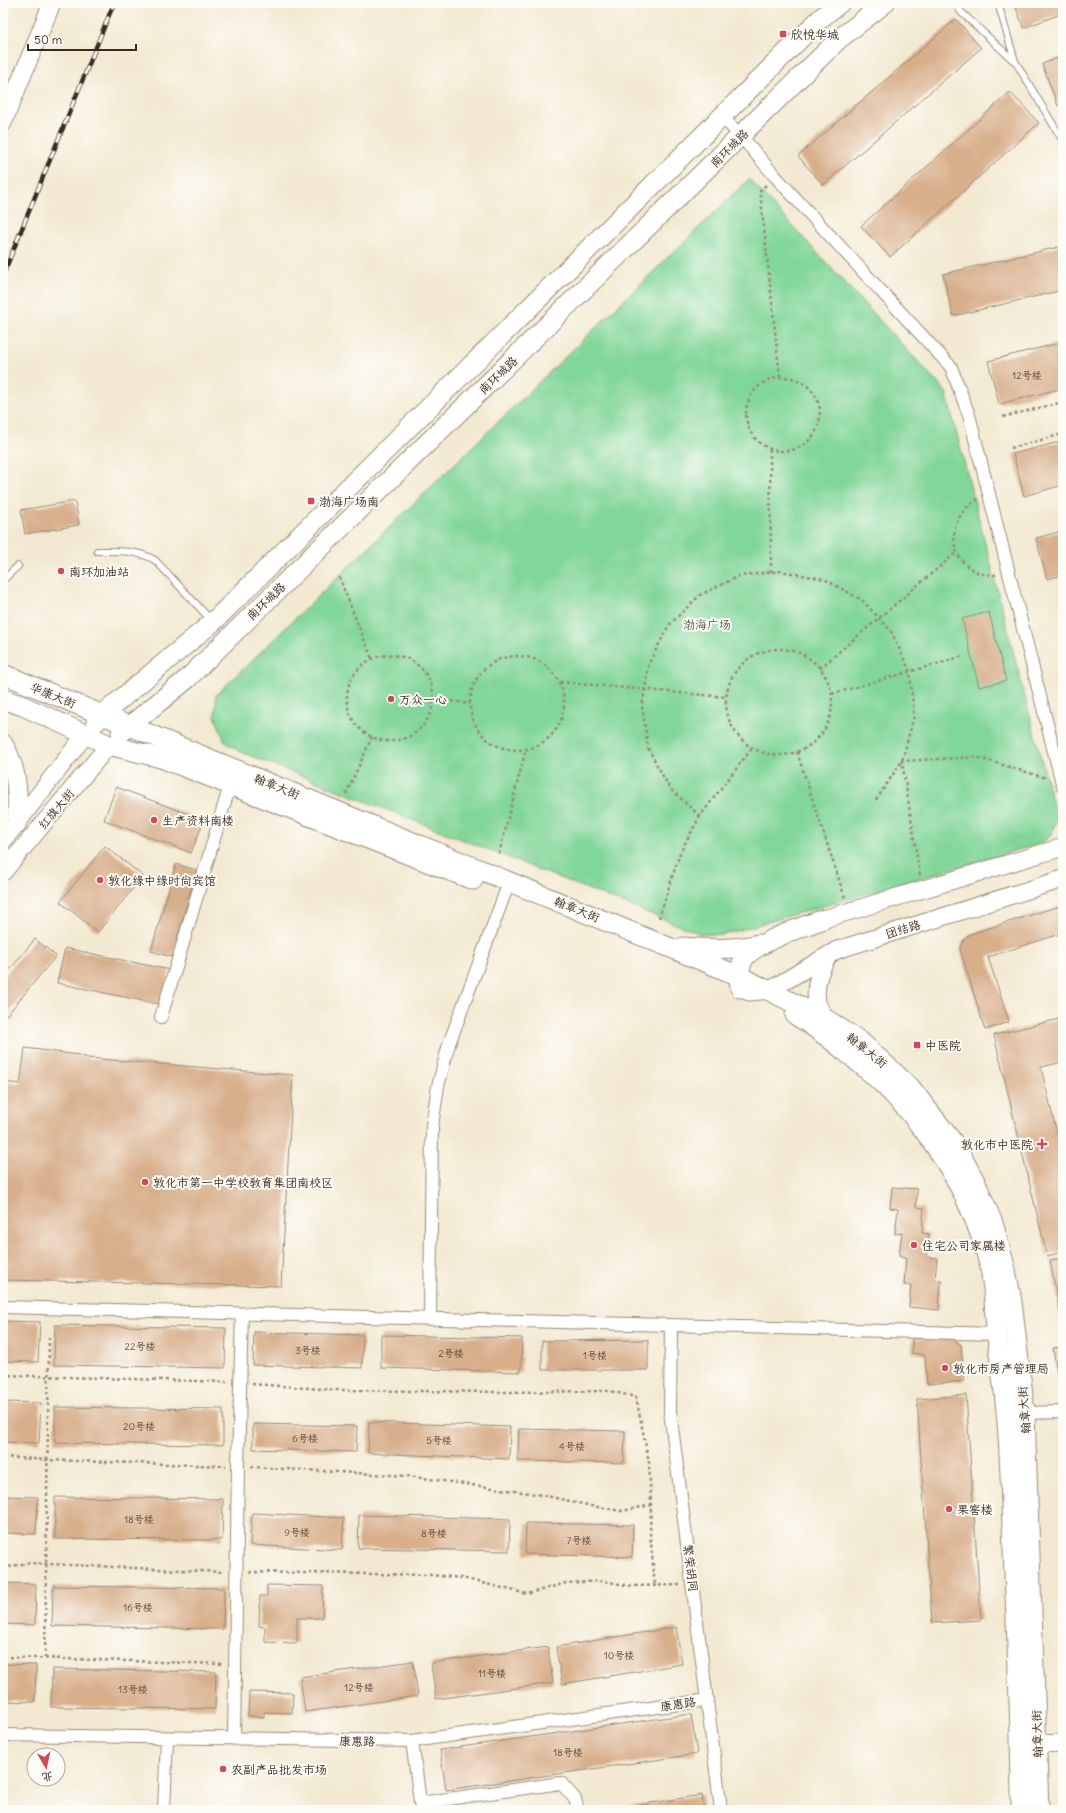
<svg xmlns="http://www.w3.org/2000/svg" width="1066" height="1813" font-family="Delius,'LXGW WenKai TC',sans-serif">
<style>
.green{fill:#81d699;stroke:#5e805c}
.building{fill:#d8af8b}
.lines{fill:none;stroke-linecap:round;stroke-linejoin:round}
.lane-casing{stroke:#978a78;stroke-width:8}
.street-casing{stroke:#978a78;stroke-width:14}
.secondary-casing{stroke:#978a78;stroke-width:19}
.primary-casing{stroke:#978a78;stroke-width:21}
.path{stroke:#978a78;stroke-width:2.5;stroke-dasharray:3 3;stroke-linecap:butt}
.lane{stroke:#fff;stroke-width:6}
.street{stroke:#fff;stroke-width:12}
.secondary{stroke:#fff;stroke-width:17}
.primary{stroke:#fff;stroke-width:19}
.rail-casing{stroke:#3b2a1e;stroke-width:4.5}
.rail{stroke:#fdfcf7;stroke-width:3;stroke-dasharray:9;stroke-linecap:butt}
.poi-dot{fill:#d1495b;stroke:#fdfcf7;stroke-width:1.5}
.labels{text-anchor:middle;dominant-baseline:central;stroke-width:4;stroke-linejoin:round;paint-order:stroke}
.number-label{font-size:10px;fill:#624b39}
.poi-label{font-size:12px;fill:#3b2a1e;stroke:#fdfcf7;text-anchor:start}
.street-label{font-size:12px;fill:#3b2a1e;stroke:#fdfcf7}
.park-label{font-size:12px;fill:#505e43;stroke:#fdfcf7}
</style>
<rect width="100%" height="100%" fill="#fdfcf7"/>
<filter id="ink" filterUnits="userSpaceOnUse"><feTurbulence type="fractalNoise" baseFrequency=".025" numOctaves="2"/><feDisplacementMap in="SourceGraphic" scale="8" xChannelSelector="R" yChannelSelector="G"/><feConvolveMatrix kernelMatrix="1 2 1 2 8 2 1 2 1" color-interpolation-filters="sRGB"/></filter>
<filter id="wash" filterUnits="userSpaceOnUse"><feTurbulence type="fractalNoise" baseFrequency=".012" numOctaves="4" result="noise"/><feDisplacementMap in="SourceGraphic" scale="16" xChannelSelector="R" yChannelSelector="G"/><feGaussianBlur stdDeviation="0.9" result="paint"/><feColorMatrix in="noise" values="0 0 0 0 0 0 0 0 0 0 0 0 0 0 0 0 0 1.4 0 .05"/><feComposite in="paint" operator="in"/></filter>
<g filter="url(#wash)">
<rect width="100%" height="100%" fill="#f3e9d2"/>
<path class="green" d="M749,179L946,392L1057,820L1050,836L1042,843L723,935L701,934L241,752L225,742L215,716L216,695Z"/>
<g id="blocks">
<path class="building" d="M1014,3H1063V13L1024,28Z
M956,19L981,48L823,185L798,156Z
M1063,56V104L1058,106L1042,64Z
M1010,92L1039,123L890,257L861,226Z
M1063,246V290L953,316L943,274Z
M1063,342V388L999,404L988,361Z
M1063,441V485L1024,496L1013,454Z
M75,501L79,525L25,534L21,510Z
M1063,531V575L1047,579L1036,538Z
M989,612L1006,681L979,687L962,619Z
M116,787L204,820L191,853L104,820Z
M105,846L143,876L98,932L60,902Z
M176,864L196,870L172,957L151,951Z
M1063,905V933L988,957L1009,1022L985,1030L960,949L963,941L970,934Z
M35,939L56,956L7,1015L3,1012V978Z
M65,948L170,970L163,1005L57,983Z
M1063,1018V1062L1041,1067L1063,1159V1252L1047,1256L994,1035Z
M25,1048L79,1055L88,1058L293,1075L281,1286L3,1280V1082L20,1084Z
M892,1187L917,1189L916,1207L924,1208L922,1233L929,1234L926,1257L937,1258L935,1280L941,1281L939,1310L909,1307L911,1285H904L906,1259L899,1256L902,1233L895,1234L898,1209L890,1208Z
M1063,1258V1317L1061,1318L1050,1260Z
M3,1321L40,1322L38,1362L3,1361Z
M55,1325L226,1328L225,1368L54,1365Z
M254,1332L363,1335L362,1368L253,1365Z
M381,1335L522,1338L521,1372L381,1368Z
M951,1337L961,1345L964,1381L927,1384L925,1355L912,1353V1339Z
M648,1340V1370H542V1341Z
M1063,1347V1385L1059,1386L1053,1348Z
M966,1395L981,1620L932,1623L917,1399Z
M3,1402L41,1403L39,1443L3,1442Z
M55,1407L223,1409V1445L55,1443Z
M369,1422L510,1427L509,1459L368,1453Z
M253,1424L357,1426L356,1452L253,1449Z
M519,1429L625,1431L624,1463L518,1461Z
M3,1496L38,1497L36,1534L3,1533Z
M55,1497L223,1499L222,1540L55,1539Z
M252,1513L344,1518L342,1550L250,1545Z
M359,1515L510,1519L509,1551L358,1548Z
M526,1523L633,1525L632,1557L525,1554Z
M3,1583L36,1584L35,1625L3,1624Z
M267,1585L323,1586L322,1618H297V1643L265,1642V1627L259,1626L260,1596H267Z
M53,1586L224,1588L223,1629L52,1626Z
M676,1627L682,1664L562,1684L556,1647Z
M548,1647L553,1683L436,1699L431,1663Z
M413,1661L418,1696L305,1712L300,1677Z
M3,1664L36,1665L35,1702L3,1701Z
M52,1669L216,1672L215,1709L51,1707Z
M249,1692L293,1693L292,1713L264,1712V1717L248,1716Z
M691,1714L697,1754L446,1790L440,1750Z
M702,1795L704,1810H613V1809Z"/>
</g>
</g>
<g filter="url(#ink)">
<use href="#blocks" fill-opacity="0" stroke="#978a78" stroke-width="1"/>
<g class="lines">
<defs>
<path id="lane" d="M956,3L961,12L1013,60
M998,3L1015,61L1063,141
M97,551C118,551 137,550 155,560L212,621
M3,580L18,566"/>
<path id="street" d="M722,117L741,136L774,175L951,367L969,415L1063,787
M161,1017L230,785
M3,1307L997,1334
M430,1319L432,1126L438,1086L449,1044L505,893
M671,1326L670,1411L721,1810
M1025,1413L1063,1412
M3,1735L412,1741L708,1700
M234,1739L238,1466L242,1314
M412,1741L421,1809
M420,1803L561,1783L575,1799L578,1810
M164,1810L167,1738"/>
<path id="secondary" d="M3,123L52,3
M3,841L85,735
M3,872L109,745
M824,919L1063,847
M749,992L770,990L837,950L1063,879
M826,1019C823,1014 818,1007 817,1002C814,985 820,969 828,956
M1037,1744L1063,1743"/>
<path id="primary" d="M3,674L739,976L826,1019L860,1041L911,1088L956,1146L976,1183L993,1223L1005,1266L1012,1301L1025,1413L1039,1810
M3,699L23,706L109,745L161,758L473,880
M96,722L103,714L213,622L821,18L840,3
M121,733L187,679L839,39L885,3
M3,744C18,769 19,797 16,825
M683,947C709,949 733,950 759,944
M740,988C739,979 739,963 746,956C759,942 806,925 824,919
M795,1015C818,1028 838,1046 858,1062C921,1114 969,1185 989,1264C995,1289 994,1314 997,1338C1000,1363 1004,1387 1006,1412C1010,1450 1010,1488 1012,1526C1016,1620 1021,1715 1021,1810"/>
</defs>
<use href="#lane" class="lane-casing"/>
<use href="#street" class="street-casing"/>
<use href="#secondary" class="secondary-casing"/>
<use href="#primary" class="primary-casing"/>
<path class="path" d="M766,185L760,191L780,377
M746 414a37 37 0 1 1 74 0a37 37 0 1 1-74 0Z
M1003,417L1063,402
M1011,448L1063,434
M770,449L771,572
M978,499C937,523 952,578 997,575
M339,577L372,659
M726 702a53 53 0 1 1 106 0a53 53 0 1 1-106 0Z
M347 698a43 43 0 1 1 86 0a43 43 0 1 1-86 0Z
M470 703a47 47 0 1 1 94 0a47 47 0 1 1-94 0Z
M820,668L957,552
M560,682L726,697
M832,694L964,656
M434,698L470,704
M797,752L845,898
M346,794L372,737
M700,816L670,789L648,748L642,706L649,663L669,625L700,595L739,576L781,571L824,579L862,600L891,631L910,672L914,716L902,761L876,800
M499,854L526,749
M920,875L902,761L976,757L1046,778
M659,918L680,853L700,816L752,748
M3,1375L227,1382
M252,1384L336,1390L499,1392L610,1391L636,1397L649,1462L651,1505L650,1533L655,1587
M3,1457L47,1460L226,1466
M251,1467L408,1476L543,1495L591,1506L622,1511L651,1505
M3,1568L27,1563L224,1572
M249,1572L431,1575L462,1578L527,1594L566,1583L603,1581L631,1586L680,1585
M3,1657L223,1664
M45,1658L49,1335"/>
<use href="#lane" class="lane"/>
<use href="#street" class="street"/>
<use href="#secondary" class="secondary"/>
<use href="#primary" class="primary"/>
<defs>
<path id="rail" d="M3,275L114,3"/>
</defs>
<use href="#rail" class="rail-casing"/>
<use href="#rail" class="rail"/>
</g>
</g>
<g class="poi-dot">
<rect x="779" y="30" width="8" height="8" rx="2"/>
<rect x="307" y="497" width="8" height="8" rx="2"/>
<circle cx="61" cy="571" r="4"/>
<circle cx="391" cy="699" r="4"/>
<circle cx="154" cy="820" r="4"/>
<circle cx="100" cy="880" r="4"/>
<rect x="913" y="1041" width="8" height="8" rx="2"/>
<path d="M1040 1138h4v4h4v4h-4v4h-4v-4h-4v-4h4z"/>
<circle cx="145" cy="1182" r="4"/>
<circle cx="914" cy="1245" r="4"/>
<circle cx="945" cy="1368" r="4"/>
<circle cx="949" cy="1509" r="4"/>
<circle cx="223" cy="1769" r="4"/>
</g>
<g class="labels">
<g class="number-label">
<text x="1027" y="375">12号楼</text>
<text x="140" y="1346">22号楼</text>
<text x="308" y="1350">3号楼</text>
<text x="451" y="1353">2号楼</text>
<text x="595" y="1355">1号楼</text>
<text x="139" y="1426">20号楼</text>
<text x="305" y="1438">6号楼</text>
<text x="439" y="1440">5号楼</text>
<text x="572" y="1446">4号楼</text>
<text x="139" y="1519">18号楼</text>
<text x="297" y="1532">9号楼</text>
<text x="434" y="1533">8号楼</text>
<text x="579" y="1540">7号楼</text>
<text x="138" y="1607">16号楼</text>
<text x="619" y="1655">10号楼</text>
<text x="492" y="1673">11号楼</text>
<text x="359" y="1687">12号楼</text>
<text x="133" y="1689">13号楼</text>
<text x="568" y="1752">18号楼</text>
</g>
<g class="poi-label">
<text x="791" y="34">欣悦华城</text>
<text x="319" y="501">渤海广场南</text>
<text x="69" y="571">南环加油站</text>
<text x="399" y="699">万众一心</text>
<text x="162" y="820">生产资料南楼</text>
<text x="108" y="880">敦化缘中缘时尚宾馆</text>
<text x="925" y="1045">中医院</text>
<text x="1033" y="1144" text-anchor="end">敦化市中医院</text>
<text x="153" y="1182">敦化市第一中学校教育集团南校区</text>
<text x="922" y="1245">住宅公司家属楼</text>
<text x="953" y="1368">敦化市房产管理局</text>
<text x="957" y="1509">果窖楼</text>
<text x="231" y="1769">农副产品批发市场</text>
</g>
<g class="street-label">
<text transform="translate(729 148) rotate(-45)">南环城路</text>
<text transform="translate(498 375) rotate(-44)">南环城路</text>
<text transform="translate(266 601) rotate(-44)">南环城路</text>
<text transform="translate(53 695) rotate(22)">华康大街</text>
<text transform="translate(277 786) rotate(22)">翰章大街</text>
<text transform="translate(56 809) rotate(-50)">红旗大街</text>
<text transform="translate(577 909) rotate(22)">翰章大街</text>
<text transform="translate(903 929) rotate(-17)">团结路</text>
<text transform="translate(867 1050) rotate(39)">翰章大街</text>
<text transform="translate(1024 1410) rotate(-95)">翰章大街</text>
<text transform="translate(691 1568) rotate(83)">繁荣胡同</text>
<text transform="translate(678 1704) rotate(-8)">康惠路</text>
<text transform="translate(1037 1734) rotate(-92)">翰章大街</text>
<text transform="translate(357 1741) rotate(1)">康惠路</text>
</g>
<g class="park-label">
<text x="707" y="624">渤海广场</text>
</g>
</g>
<rect width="1066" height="1813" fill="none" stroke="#fdfcf7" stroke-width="16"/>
<g transform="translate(46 1767) rotate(171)"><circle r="19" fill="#fdfcf7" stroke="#afa8a0"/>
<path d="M0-3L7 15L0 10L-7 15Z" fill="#d1495b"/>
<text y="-6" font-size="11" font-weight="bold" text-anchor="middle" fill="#3b2a1e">北</text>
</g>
<path d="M28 44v6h108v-6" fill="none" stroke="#3b2a1e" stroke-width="2"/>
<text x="34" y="44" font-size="12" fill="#3b2a1e" stroke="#fdfcf7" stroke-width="3" paint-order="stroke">50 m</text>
</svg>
